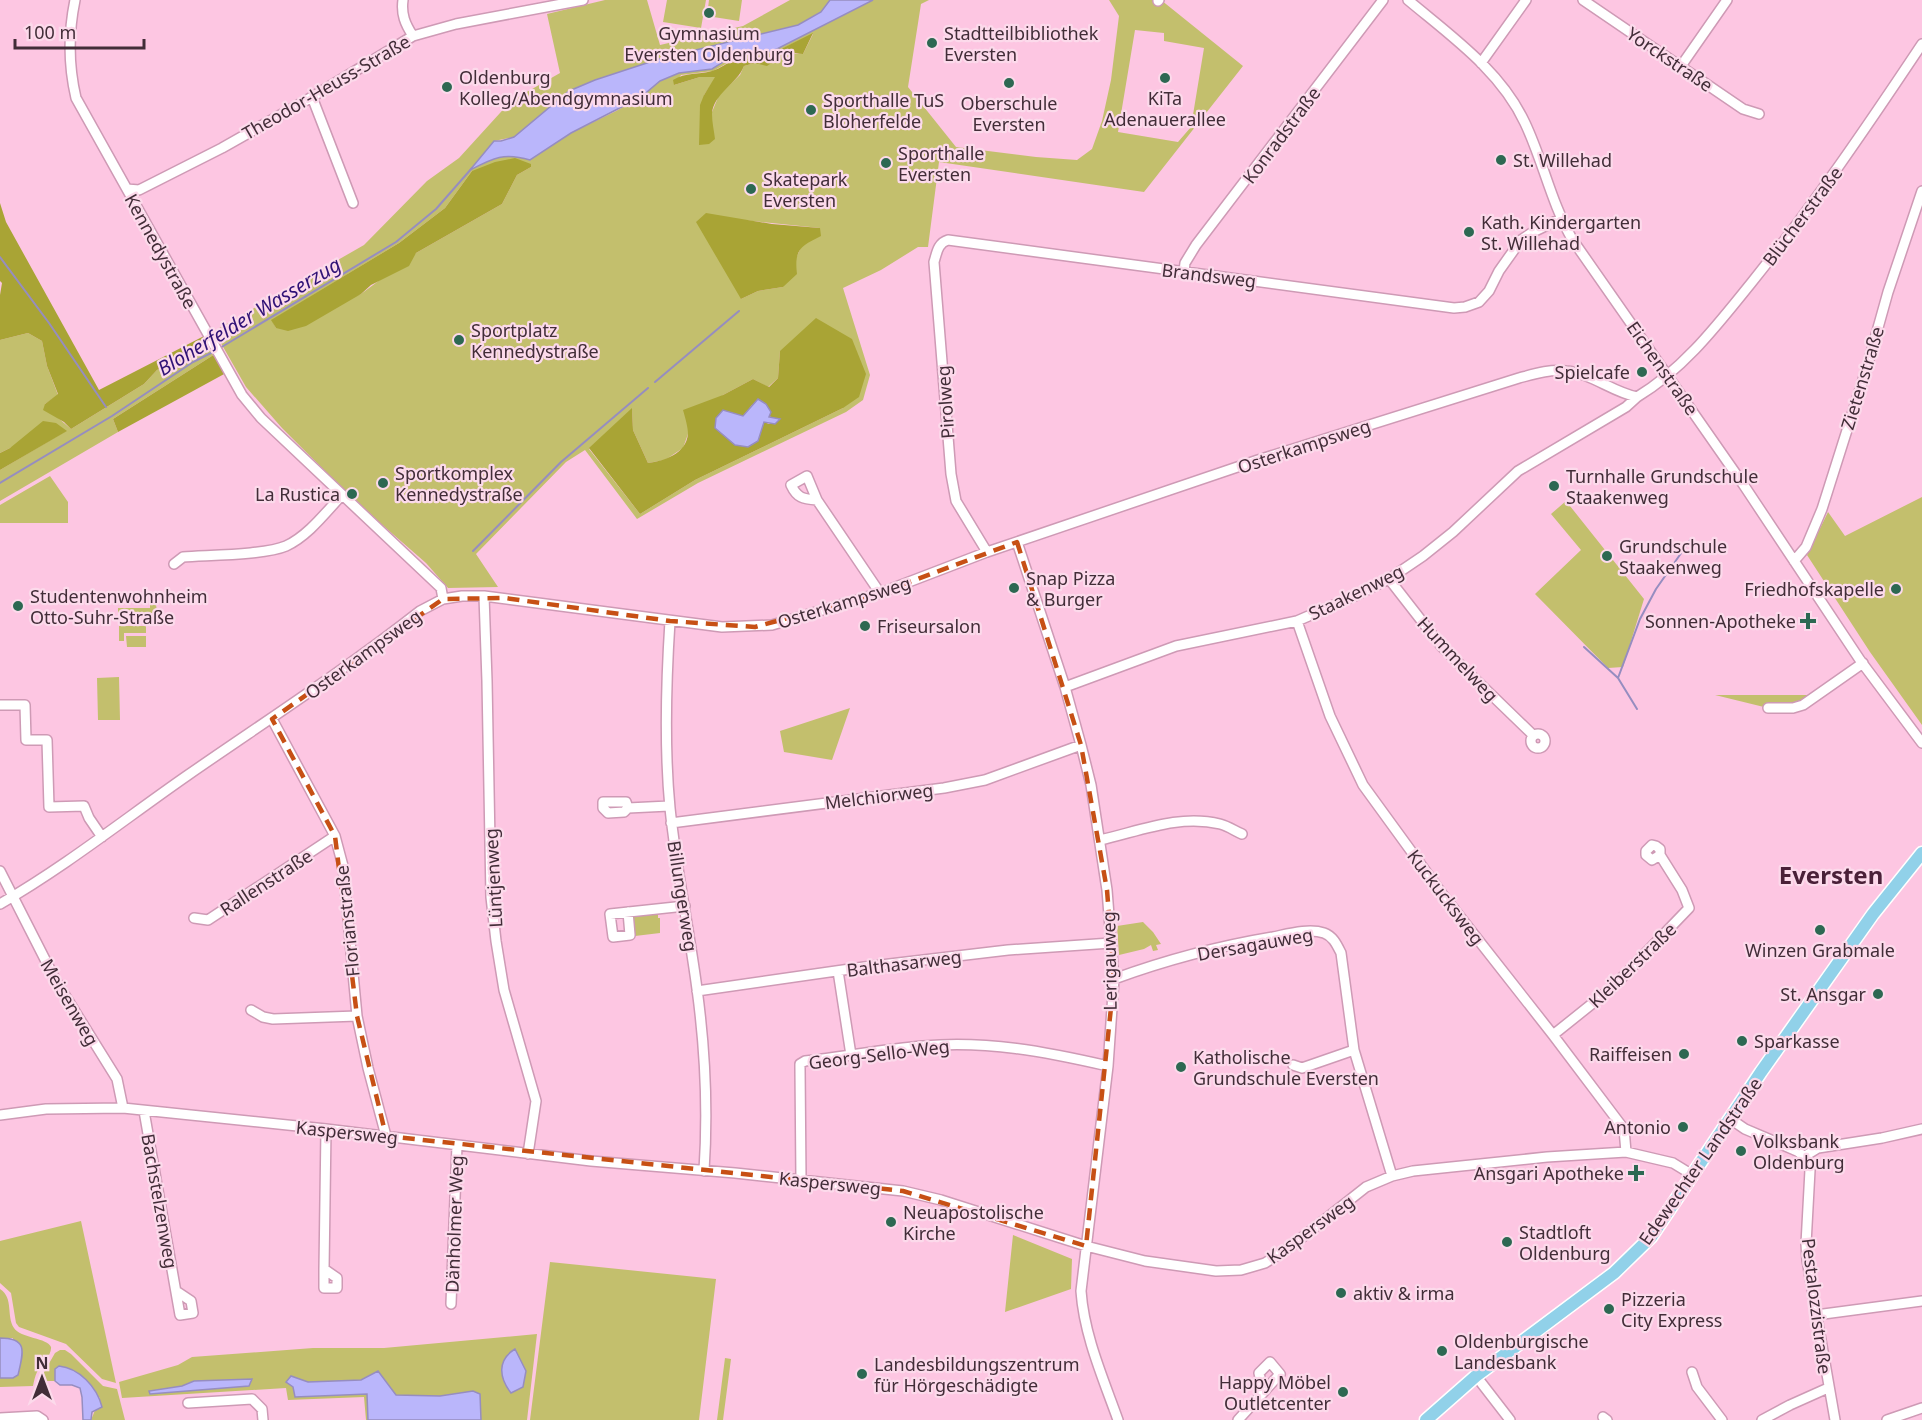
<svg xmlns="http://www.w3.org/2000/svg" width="1922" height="1420" font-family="'Noto Sans',sans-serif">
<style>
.green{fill:#c3bf6d;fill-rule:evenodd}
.forest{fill:#a9a435;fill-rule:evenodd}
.water{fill:#bab6fb;stroke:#968dc0;stroke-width:1.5}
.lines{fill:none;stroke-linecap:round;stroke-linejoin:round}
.stream{stroke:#968dc0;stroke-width:2}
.minor-casing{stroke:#ce9ab5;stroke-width:12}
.major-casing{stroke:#fff;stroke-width:15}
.minor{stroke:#fff;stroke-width:9}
.major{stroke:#91d1e9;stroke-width:12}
.marked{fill:none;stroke:#c75015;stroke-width:4.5;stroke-dasharray:12 8;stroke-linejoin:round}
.poi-dot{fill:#2d6852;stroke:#fcdaeb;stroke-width:2}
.labels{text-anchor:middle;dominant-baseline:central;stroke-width:4.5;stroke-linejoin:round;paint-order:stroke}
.poi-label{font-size:18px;fill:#422d38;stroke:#fcdaeb;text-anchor:start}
.street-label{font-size:18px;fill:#422d38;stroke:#fcdaeb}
.water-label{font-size:20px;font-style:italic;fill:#301276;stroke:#fcdaeb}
.district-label{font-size:24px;font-weight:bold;fill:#4a2038;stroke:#fcdaeb}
</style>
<rect width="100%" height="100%" fill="#fdc6e2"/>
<path class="green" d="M605,0H647L660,45L743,26L790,0H830L821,12L798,25L659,59L616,74L556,102L514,137L494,141L471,169C494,158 505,152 530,160L571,133L616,111L641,97L660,81L679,73L712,69L732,57L745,53L773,51L873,0H929L921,4L908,87L956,147L1036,157L1077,160L1092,149L1102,121L1111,80L1119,16L1109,0H1161L1243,66L1144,192L939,162L928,247H918L881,270L843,288L870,375L863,400L846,412L698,483L637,519L585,450L566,462L476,554L498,587L448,588L426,563L356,502L282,428L246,387L214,331L364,245L427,181L459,158L511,101L560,73L547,14ZM1135,30L1164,33V41L1204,48L1191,127L1178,142L1118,132ZM813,34L803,54C787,54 784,47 773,63H755L744,66L740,75L719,95L712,112L704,95L716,77H700L674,85L681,75L713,71L731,61L740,63L750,57L773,53ZM531,167L517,175L502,204L416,253L361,294L276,328L272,320L399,243L445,208L472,171ZM743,220L820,228L802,245L783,287L758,291L741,299ZM780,351L843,408L695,480L640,514L589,449L632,409L633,430L648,463L665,460L683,448L688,434L723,395L753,379L768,387L778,378Z
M667,0H706L701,28L663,22Z
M709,0H742L739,21L707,16Z
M28,333L42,341L47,366L58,395L45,404L57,417L71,429L144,384L157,370L207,341L215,354L113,419L118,432L0,501V470L66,431L10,448L0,453V340Z
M50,476L68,502V523H0V505Z
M1922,497V725L1870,652L1807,555L1828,512L1845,536Z
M1566,501L1644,599L1623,667L1608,668L1535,594L1581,550L1551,514Z
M150,604H156L157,613H118V608H150Z
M119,626H146V633H124V641H119Z
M126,636H146V647H127Z
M1860,660L1803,705L1768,708L1715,695H1809Z
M119,677L120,720H98L97,678Z
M850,708L832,760L784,752L780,731Z
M658,913V918H660V933L635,936L632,916Z
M1143,922L1153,932L1161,944L1156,945L1158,950L1153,951L1151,945L1144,949L1119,955L1117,926Z
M81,1221L116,1383L102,1379L66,1344L19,1327L16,1323L11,1293L0,1283V1241Z
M1013,1235L1072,1259L1071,1289L1005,1312Z
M550,1262L716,1279L699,1420H530Z
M0,1289C14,1298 6,1316 14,1328C20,1338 48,1338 51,1347C52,1355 41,1366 37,1372C35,1376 34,1381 33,1386L0,1387V1378H13V1338H0Z
M537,1334L527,1420H366L364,1397L288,1400L286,1388L122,1398L119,1382L178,1365L192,1357L313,1348H384Z
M60,1350H65L71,1354L103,1386L117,1389L125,1420H91L100,1398L55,1369V1381H39L55,1353Z
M725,1358L731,1359L723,1420H717Z"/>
<path class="forest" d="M813,33L803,54C798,54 793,52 788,51C779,51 774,62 767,66L755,63L744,66C737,84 713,94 712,114C712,122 714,131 715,139L709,144L699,145L700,105L704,95L715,77H700L674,85L673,80C686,72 698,75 712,71C724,68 726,60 740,63L750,57L773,53Z
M515,158L531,164V167L517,175L502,204L416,253L409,266L371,285L361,294L306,326L288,331L276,328L271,320L399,243L445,208L472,171L495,162Z
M0,203L6,222L99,390L204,336L207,341L157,370L144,384L71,429L64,422L43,410L45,404L58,394L47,366L42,341L28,333L0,340V295L2,283L0,281Z
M706,213L772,224L820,228L821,236C801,246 794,249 797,274L783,287L758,291L741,299L696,222Z
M816,318L852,339L866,374L859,397L843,408L695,480L640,514L589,448L632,408L633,430L648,463C664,461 686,454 688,434C688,427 685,417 683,410L723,395L753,379L769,387L778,378L780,351ZM752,405L774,419H779L769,424L764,422L758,441L723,411L743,416Z
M215,354L226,373L118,432L113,419Z
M43,421L56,423L67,431L0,470V453L10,448Z"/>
<path class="water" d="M830,0H873L773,51L745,53L739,61L731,57L712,69L679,73L660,81L641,97L571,133L530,160C504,152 493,158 470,170L494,141H501L514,137L569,91L595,80L659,59L798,25L821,12Z
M758,399L766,404L771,412L769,417L780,419L775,424L764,422L758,441L748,447L735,445L715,428L716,418L723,410L743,416Z
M0,1338C29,1338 23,1353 18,1375L13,1378H0Z
M515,1349L526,1371L523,1387L511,1393C499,1378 497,1360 515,1349Z
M59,1366C79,1368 97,1387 102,1407L92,1412L91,1420H83L82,1397L80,1388L72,1385H60L55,1381V1369Z
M378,1371L396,1395L440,1396L473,1391L480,1394L481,1420H368L367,1394L295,1397L293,1387L286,1382L291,1376L308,1382L361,1380Z
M252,1379L249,1386L150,1394L149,1391L182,1386L194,1381Z"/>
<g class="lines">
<path class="stream" d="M0,257L49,323L106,407
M220,348L396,242L436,209L472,168
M655,382L739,311
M0,483L112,416L193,362L215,351
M473,551L561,462L648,388
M1584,647L1618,678L1637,709
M1618,678L1640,619L1656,589L1691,539"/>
<defs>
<path id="minor" d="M75,0C68,34 68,64 76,98L242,395L261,418L441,588L443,599
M403,0C401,14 405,24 413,36
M1408,0C1451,36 1501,71 1525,123C1543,161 1551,202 1572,239L1743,484L1860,660L1922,743
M1583,0L1743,109L1759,114
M1158,1L1159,0
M1481,63L1526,0
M1681,66L1727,0
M312,97L353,203
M127,189L139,190L222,148L312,97L413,36L456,24L583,0
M1184,271L1185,263L1196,245L1383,0
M817,500C803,499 797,498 791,485L807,476L817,500L880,593
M1017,542L1065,687L1081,745L1091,785L1107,890L1114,979L1108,1066L1081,1291C1084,1335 1103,1378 1118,1420
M987,552L956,501L951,474L934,262C937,252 938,243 948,240L1454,308L1465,307L1479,302L1489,291L1499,271L1521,240L1533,232L1560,219
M1794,561L1806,547L1822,509L1867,367L1888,292L1922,191
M174,564L183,557C209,555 265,555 286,546C308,536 326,512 342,495
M1389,579L1442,647L1533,735
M484,596L487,681L491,897L496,941L504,990L536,1101L528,1154
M670,621C666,683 664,746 670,808C676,868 689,928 697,989C705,1048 708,1111 704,1171
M1297,621L1330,716L1363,785L1443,895L1553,1035L1624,1129L1626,1152
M1065,687L1176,646L1297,621L1357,595L1389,579L1423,556L1453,532L1518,471L1626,407L1637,397
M0,705H25L26,740H47L49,807L84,806L89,818L102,837
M1768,708H1793L1803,705L1863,663
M272,719L335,836L343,866L357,1016L368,1068L386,1136
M1531 741a7 7 0 1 1 14 0a7 7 0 1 1-14 0Z
M628,808L624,812L608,813L603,808V802H626L628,808L669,806
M671,823L944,788L985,780L1081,745
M1100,840C1140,831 1179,814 1220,824C1228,826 1235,831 1242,834
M0,871L56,981L117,1079L123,1108
M0,904C66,866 126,818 188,775C266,721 345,670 420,611L443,599L462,596H484L722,627L772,625L880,593L987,552L1258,460L1519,378C1534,374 1549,369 1566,371C1591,373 1612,392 1637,397C1684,369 1718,324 1752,282C1813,206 1868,125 1922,44
M628,912L630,935L613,937L610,914L685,906
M194,918L208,920L335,836
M838,971L851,1055
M1114,979C1166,960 1219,946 1273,937C1288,934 1309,928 1324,933C1333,936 1337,945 1341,953L1354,1050L1392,1176
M697,991L864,967L1008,950L1111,943
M251,1010L263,1017L273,1019L357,1016
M1553,1035L1613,987L1689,908L1682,890L1660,855V849L1656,846L1652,845L1646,851V855L1652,860L1660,855
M1293,1065L1302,1068L1354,1050
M144,1111L180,1315L193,1313L191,1301L176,1291
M0,1115L46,1109L123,1108L326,1129L591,1161L735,1173L903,1191L941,1200L1086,1246L1145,1261L1216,1271L1241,1270L1265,1263L1290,1247L1366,1187L1392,1176L1413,1171L1547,1157L1626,1152L1673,1163L1691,1174
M1729,1118L1745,1129L1797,1151C1805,1156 1808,1161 1810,1170L1806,1244L1807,1260L1835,1420
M1805,1156L1818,1148L1882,1138L1922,1129
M801,1180L800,1068V1064L805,1061C844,1057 883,1049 923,1046C986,1040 1047,1052 1108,1066
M324,1269L337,1278V1288H324V1269L326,1129
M451,1304L457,1145
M1816,1315L1922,1301
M1692,1372L1697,1387L1722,1420
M1476,1376L1510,1420
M188,1403L252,1399L262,1409L263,1420
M1603,1417L1607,1420
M0,1418L37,1416L43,1420
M1238,1420L1280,1374L1270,1362L1259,1373L1263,1391
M1762,1420L1790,1405L1828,1388
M1887,1420L1922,1408"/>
<path id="major" d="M1426,1420L1476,1376L1614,1273L1651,1237L1761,1072L1873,914L1922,853"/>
</defs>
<use href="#minor" class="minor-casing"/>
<use href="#major" class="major-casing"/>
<use href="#minor" class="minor"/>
<use href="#major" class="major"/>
</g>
<path class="marked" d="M1017,542L1081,745L1107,890L1114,979L1086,1246L903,1191L386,1136L357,1016L335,836L272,719L443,599L505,598L670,621L755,627L880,593Z"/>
<g class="poi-dot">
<circle cx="709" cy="13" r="6"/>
<circle cx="932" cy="43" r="6"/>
<circle cx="1165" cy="78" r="6"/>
<circle cx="1009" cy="83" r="6"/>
<circle cx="447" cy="87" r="6"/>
<circle cx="811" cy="110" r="6"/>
<circle cx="1501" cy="160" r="6"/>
<circle cx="886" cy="163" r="6"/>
<circle cx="751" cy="189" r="6"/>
<circle cx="1469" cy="232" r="6"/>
<circle cx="459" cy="340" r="6"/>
<circle cx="1642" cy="372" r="6"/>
<circle cx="383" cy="483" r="6"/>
<circle cx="1554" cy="486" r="6"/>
<circle cx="352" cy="494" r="6"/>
<circle cx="1607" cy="556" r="6"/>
<circle cx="1014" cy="588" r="6"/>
<circle cx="1896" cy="589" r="6"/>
<circle cx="18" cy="606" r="6"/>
<path d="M1805 612h6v6h6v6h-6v6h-6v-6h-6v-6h6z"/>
<circle cx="865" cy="626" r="6"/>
<circle cx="1820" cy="930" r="6"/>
<circle cx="1878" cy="994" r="6"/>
<circle cx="1742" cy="1041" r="6"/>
<circle cx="1684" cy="1054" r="6"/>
<circle cx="1181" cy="1067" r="6"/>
<circle cx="1683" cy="1127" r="6"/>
<circle cx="1741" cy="1151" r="6"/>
<path d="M1633 1164h6v6h6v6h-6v6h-6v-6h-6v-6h6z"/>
<circle cx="891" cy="1222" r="6"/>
<circle cx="1507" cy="1242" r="6"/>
<circle cx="1341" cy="1293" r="6"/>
<circle cx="1609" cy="1309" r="6"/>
<circle cx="1442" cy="1351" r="6"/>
<circle cx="862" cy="1374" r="6"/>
<circle cx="1343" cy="1392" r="6"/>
</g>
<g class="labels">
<g class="poi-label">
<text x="709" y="33" text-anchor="middle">Gymnasium<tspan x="709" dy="21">Eversten Oldenburg</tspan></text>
<text x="944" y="33">Stadtteilbibliothek<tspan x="944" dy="21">Eversten</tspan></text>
<text x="459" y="77">Oldenburg<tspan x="459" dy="21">Kolleg/Abendgymnasium</tspan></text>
<text x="1165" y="98" text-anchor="middle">KiTa<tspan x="1165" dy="21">Adenauerallee</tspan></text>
<text x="823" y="100">Sporthalle TuS<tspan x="823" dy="21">Bloherfelde</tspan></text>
<text x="1009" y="103" text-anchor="middle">Oberschule<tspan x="1009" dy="21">Eversten</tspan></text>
<text x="898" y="153">Sporthalle<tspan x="898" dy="21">Eversten</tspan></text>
<text x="1513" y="160">St. Willehad</text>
<text x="763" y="179">Skatepark<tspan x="763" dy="21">Eversten</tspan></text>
<text x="1481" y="222">Kath. Kindergarten<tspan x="1481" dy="21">St. Willehad</tspan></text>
<text x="471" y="330">Sportplatz<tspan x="471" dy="21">Kennedystraße</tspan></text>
<text x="1630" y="372" text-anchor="end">Spielcafe</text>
<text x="395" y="473">Sportkomplex<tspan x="395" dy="21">Kennedystraße</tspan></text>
<text x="1566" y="476">Turnhalle Grundschule<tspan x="1566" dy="21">Staakenweg</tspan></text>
<text x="340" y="494" text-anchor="end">La Rustica</text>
<text x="1619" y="546">Grundschule<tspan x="1619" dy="21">Staakenweg</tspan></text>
<text x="1026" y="578">Snap Pizza<tspan x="1026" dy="21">&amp; Burger</tspan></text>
<text x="1884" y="589" text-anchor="end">Friedhofskapelle</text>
<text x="30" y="596">Studentenwohnheim<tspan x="30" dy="21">Otto-Suhr-Straße</tspan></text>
<text x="1796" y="621" text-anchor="end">Sonnen-Apotheke</text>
<text x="877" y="626">Friseursalon</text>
<text x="1820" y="950" text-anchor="middle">Winzen Grabmale</text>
<text x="1866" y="994" text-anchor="end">St. Ansgar</text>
<text x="1754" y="1041">Sparkasse</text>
<text x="1672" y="1054" text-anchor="end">Raiffeisen</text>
<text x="1193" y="1057">Katholische<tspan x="1193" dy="21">Grundschule Eversten</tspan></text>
<text x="1671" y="1127" text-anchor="end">Antonio</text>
<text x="1753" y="1141">Volksbank<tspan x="1753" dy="21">Oldenburg</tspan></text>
<text x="1624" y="1173" text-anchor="end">Ansgari Apotheke</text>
<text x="903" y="1212">Neuapostolische<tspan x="903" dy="21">Kirche</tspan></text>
<text x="1519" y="1232">Stadtloft<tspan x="1519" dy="21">Oldenburg</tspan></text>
<text x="1353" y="1293">aktiv &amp; irma</text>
<text x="1621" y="1299">Pizzeria<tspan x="1621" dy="21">City Express</tspan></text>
<text x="1454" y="1341">Oldenburgische<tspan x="1454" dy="21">Landesbank</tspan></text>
<text x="874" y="1364">Landesbildungszentrum<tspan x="874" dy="21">für Hörgeschädigte</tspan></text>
<text x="1331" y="1382" text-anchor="end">Happy Möbel<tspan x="1331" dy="21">Outletcenter</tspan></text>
</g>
<g class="street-label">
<text transform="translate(1670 59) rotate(34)">Yorckstraße</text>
<text transform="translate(326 87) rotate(-30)">Theodor-Heuss-Straße</text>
<text transform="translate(1281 135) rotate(-53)">Konradstraße</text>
<text transform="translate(1802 216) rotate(-53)">Blücherstraße</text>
<text transform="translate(161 251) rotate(61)">Kennedystraße</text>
<text transform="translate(1209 275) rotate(7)">Brandsweg</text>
<text transform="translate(1663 368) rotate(55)">Eichenstraße</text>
<text transform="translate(1862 378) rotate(-73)">Zietenstraße</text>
<text transform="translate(945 402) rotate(-94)">Pirolweg</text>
<text transform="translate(1304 446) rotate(-18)">Osterkampsweg</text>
<text transform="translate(1356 592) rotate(-26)">Staakenweg</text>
<text transform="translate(844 602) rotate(-17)">Osterkampsweg</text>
<text transform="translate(363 654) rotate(-36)">Osterkampsweg</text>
<text transform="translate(1458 659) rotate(47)">Hummelweg</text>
<text transform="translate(879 796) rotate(-7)">Melchiorweg</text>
<text transform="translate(493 878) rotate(-93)">Lüntjenweg</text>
<text transform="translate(266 882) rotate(-33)">Rallenstraße</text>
<text transform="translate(683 896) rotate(81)">Billungerweg</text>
<text transform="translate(1446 897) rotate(53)">Kuckucksweg</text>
<text transform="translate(347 921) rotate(-96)">Florianstraße</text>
<text transform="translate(1255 944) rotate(-10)">Dersagauweg</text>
<text transform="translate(1109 961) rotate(-91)">Lerigauweg</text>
<text transform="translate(904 963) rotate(-7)">Balthasarweg</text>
<text transform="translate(1632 965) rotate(-44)">Kleiberstraße</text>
<text transform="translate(70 1002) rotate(60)">Meisenweg</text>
<text transform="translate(879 1054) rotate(-7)">Georg-Sello-Weg</text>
<text transform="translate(347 1132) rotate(6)">Kaspersweg</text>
<text transform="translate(1700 1161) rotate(-55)">Edewechter Landstraße</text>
<text transform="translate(830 1183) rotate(6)">Kaspersweg</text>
<text transform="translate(160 1201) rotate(80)">Bachstelzenweg</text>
<text transform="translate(454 1224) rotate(-88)">Dänholmer Weg</text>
<text transform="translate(1310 1229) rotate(-36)">Kaspersweg</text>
<text transform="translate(1817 1306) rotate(83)">Pestalozzistraße</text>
</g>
<g class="water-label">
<text transform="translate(249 316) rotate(-31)">Bloherfelder Wasserzug</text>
</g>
<g class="district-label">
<text x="1831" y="874">Eversten</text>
</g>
</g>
<g transform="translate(42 1378)" stroke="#fcdaeb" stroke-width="4.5" paint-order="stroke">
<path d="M0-4.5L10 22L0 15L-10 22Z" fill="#422d38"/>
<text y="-9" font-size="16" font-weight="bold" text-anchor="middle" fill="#422d38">N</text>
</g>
<path d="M15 39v9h129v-9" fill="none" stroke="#422d38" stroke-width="3"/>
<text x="24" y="39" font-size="18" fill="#422d38" stroke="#fcdaeb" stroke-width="4.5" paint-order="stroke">100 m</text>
</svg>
